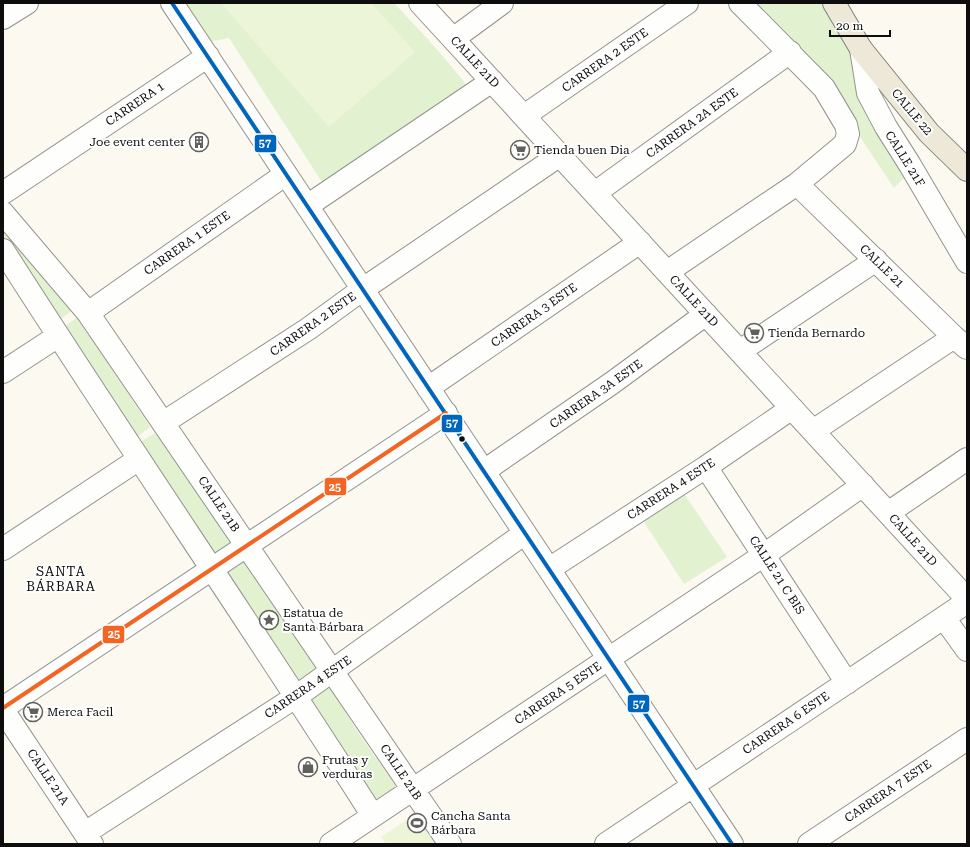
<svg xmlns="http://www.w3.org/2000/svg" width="970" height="847" font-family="'Roboto Serif',serif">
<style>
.green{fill:#e2f1cf}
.pitch{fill:#edf5d9}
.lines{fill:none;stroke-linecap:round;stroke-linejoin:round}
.minor-casing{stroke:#94938f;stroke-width:24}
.major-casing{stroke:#81817c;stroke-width:24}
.minor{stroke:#fefefd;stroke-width:22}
.major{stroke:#ede8d7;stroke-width:22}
.bus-1-casing{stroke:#fff;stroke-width:7}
.bus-2-casing{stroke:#fff;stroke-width:7}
.bus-1{stroke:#0065bd;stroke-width:4}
.bus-2{stroke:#f26522;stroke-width:4}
.bus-dot{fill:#0d0d0d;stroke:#fff;stroke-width:1.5}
.labels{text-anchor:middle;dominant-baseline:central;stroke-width:4;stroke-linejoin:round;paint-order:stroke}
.street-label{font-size:12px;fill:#0d0d0d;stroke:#fff}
.poi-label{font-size:12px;fill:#0d0d0d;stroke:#fff;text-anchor:start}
.neighbourhood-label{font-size:13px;letter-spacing:1px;fill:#0d0d0d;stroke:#fff}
.line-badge{stroke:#fff;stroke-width:1.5}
.badge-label{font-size:11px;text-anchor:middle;font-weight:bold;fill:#fff}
</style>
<rect width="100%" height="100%" fill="#fbf9f0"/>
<path class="green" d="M181,3H394L435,47L466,84L322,182L229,38L207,42Z
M747,3H829L910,172L894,188L833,96Z
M3,226L74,309L57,322L3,242Z
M78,317L150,427L133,440L61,329Z
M155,433L240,536L208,558L134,446Z
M678,485L727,557L684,584L637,511Z
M254,554L319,666L293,684L220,574Z
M326,681L359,734L396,786L372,802L303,697Z"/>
<path class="pitch" d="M221,3H371L415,52L329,127Z
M423,809L446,844H386L381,837Z"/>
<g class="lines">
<defs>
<path id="minor" d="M172,3L732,844
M420,3L967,599
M3,18L27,3
M453,39L502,3
M861,49L868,93L886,127L910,165L967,262
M524,116L687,3
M797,184L954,337L967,348
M3,193L208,56
M595,193L790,52
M307,206L492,81
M3,213L88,313L450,844
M3,250C124,440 252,626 373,816
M667,272L797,184L845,144L848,134L846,125L824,88L740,3
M88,313L286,174
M740,351L876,260
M3,372L58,336
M428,388L640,242
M163,423L308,329L363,289L560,155
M813,431L954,337
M706,467L847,683
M484,471L612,383L706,314
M888,513L967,459
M3,549L139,459
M549,569L706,467L792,408
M944,618L967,650
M3,708L446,413
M3,710L92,844
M85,833L297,696L525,533
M331,844L764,555L863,485
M606,844L967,602
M809,844L967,739"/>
<path id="major" d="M834,3L861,49L929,133L967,170"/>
</defs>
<use href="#minor" class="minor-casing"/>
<use href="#major" class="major-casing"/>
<use href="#minor" class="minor"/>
<use href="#major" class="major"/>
<defs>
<path id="bus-1" d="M172,3L732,844"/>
<path id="bus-2" d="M3,708L446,413"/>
</defs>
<use href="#bus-1" class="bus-1-casing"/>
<use href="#bus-2" class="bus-2-casing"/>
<use href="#bus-1" class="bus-1"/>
<use href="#bus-2" class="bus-2"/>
</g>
<defs>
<symbol id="building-ring" viewBox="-11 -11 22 22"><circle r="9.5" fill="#fff" stroke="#60605c" stroke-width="1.5"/><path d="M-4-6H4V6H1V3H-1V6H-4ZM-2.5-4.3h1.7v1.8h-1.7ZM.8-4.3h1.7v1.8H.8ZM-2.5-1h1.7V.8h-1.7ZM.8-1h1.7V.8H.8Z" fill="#60605c"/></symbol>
<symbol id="supermarket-ring" viewBox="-11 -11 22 22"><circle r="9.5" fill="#fff" stroke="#60605c" stroke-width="1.5"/><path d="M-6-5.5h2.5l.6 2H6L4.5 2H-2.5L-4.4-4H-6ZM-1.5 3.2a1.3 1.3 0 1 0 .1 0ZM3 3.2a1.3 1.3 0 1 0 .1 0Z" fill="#60605c"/></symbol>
<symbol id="sight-ring" viewBox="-11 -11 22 22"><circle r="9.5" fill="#fff" stroke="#60605c" stroke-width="1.5"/><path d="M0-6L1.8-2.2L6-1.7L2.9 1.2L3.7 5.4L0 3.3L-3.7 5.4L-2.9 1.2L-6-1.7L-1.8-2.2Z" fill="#60605c"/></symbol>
<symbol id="shop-ring" viewBox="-11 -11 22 22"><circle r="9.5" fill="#fff" stroke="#60605c" stroke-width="1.5"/><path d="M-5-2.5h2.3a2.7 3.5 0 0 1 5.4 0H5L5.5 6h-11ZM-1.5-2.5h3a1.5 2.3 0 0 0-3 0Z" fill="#60605c"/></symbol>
<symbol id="stadium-ring" viewBox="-11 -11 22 22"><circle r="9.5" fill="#fff" stroke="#60605c" stroke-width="1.5"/><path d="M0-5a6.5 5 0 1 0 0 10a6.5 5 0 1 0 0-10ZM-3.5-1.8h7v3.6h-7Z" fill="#60605c"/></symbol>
</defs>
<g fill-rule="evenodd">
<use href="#building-ring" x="188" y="131" width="22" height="22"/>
<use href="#supermarket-ring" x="509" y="139" width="22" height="22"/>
<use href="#supermarket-ring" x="743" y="322" width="22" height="22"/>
<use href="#sight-ring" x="258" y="609" width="22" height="22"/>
<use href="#supermarket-ring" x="22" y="701" width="22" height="22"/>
<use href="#shop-ring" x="297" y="756" width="22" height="22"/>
<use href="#stadium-ring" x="406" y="812" width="22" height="22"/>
</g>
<circle class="bus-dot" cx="462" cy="439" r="3.5"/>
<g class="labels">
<g class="street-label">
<text transform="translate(605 60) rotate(-35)">CARRERA 2 ESTE</text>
<text transform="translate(475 62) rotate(47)">CALLE 21D</text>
<text transform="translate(135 104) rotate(-34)">CARRERA 1</text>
<text transform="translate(912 112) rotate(50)">CALLE 22</text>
<text transform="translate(692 123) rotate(-36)">CARRERA 2A ESTE</text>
<text transform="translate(905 159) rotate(58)">CALLE 21F</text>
<text transform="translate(187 243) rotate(-35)">CARRERA 1 ESTE</text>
<text transform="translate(882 266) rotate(44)">CALLE 21</text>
<text transform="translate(694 301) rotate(47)">CALLE 21D</text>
<text transform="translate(534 315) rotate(-35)">CARRERA 3 ESTE</text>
<text transform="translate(313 324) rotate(-35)">CARRERA 2 ESTE</text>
<text transform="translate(596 394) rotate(-35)">CARRERA 3A ESTE</text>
<text transform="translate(671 489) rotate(-33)">CARRERA 4 ESTE</text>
<text transform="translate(219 504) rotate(56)">CALLE 21B</text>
<text transform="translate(913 540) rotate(48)">CALLE 21D</text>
<text transform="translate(777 575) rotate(57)">CALLE 21 C BIS</text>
<text transform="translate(308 687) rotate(-34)">CARRERA 4 ESTE</text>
<text transform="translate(558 693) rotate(-34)">CARRERA 5 ESTE</text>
<text transform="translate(786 723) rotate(-34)">CARRERA 6 ESTE</text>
<text transform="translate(401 772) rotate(56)">CALLE 21B</text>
<text transform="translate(48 777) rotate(56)">CALLE 21A</text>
<text transform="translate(888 791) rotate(-34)">CARRERA 7 ESTE</text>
</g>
<g class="poi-label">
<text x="185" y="142" text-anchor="end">Joe event center</text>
<text x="534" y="150">Tienda buen Dia</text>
<text x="768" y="333">Tienda Bernardo</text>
<text x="283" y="613">Estatua de<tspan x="283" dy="14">Santa Bárbara</tspan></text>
<text x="47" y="712">Merca Facil</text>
<text x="322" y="760">Frutas y<tspan x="322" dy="14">verduras</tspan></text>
<text x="431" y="816">Cancha Santa<tspan x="431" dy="14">Bárbara</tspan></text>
</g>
<g class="neighbourhood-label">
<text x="61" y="571">SANTA<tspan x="61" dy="15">BÁRBARA</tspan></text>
</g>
</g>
<g class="line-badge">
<rect x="254" y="134" width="23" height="19" rx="4" fill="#0065bd"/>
<rect x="441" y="414" width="22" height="19" rx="4" fill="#0065bd"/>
<rect x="324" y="477" width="23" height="19" rx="4" fill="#f26522"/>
<rect x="102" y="625" width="23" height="19" rx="4" fill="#f26522"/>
<rect x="627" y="694" width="23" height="19" rx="4" fill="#0065bd"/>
</g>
<g class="badge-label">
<text x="265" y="147">57</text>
<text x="452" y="427">57</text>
<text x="335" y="491">25</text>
<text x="114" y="638">25</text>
<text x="639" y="708">57</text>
</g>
<rect width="970" height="847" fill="none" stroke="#0d0d0d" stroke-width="8"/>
<path d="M830 30v6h60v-6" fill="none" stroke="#0d0d0d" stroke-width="2"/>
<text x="836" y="30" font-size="12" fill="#0d0d0d" stroke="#ffffff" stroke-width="3" paint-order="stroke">20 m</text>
</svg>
